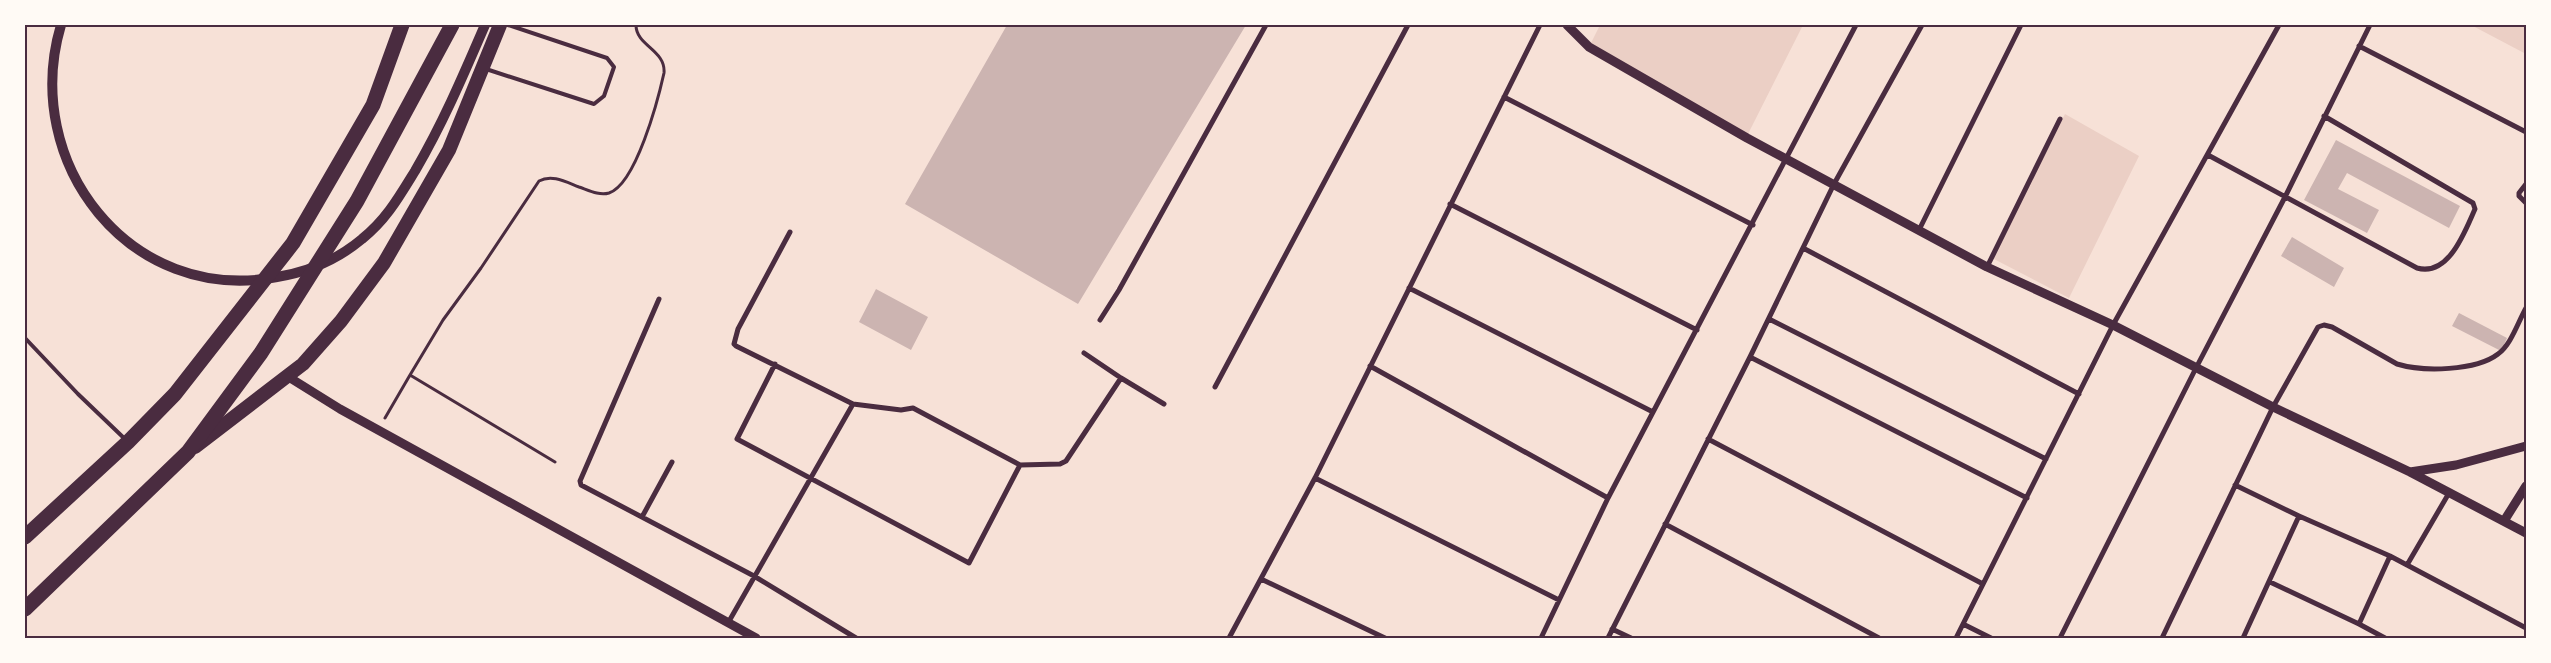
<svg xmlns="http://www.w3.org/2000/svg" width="2551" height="663" font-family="'Archivo Narrow',sans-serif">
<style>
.green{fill:#ebcfc5}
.building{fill:#ccb4b1}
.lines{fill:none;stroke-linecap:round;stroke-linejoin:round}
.path{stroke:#4a2c40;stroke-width:3}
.service{stroke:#4a2c40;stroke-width:4}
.minor{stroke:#4a2c40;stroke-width:5}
.tertiary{stroke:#4a2c40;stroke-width:9}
.secondary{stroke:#4a2c40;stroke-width:10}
.trunk{stroke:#4a2c40;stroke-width:14}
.motorway{stroke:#4a2c40;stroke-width:15}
.neatline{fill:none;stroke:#4a2c40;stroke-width:2}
</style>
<rect width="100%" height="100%" fill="#f7e1d7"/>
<path class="green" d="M1600,25H1803L1747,136L1590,45Z
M2471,25H2526V54Z
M2065,114L2139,156L2069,298L1992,258Z"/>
<path class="building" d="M1007,25H1246L1078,304L905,204Z
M2336,140L2460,206L2449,228L2347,173L2338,189L2379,210L2367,233L2304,200Z
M2292,237L2344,268L2334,287L2281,256Z
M876,289L928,317L911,350L859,322Z
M2459,313L2507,338L2501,351L2452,326Z"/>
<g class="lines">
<path class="path" d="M385,418L410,375
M555,462L410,375L443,320L481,268L539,181C552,174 566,182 579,187C588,190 599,196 609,193C636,184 658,100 664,73C666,50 636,46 636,25"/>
<path class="service" d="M486,69L594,104L604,96L614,67L607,58L508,25
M25,338L78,394L126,440"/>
<path class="minor" d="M2359,46L2526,132
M1504,97L1753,225
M2208,155L2417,268C2449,277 2465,231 2475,209L2473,203L2324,116
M2526,184L2519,193V196L2526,203
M1450,204L1697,330
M1919,230L2021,25
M1803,248L2079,394
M1987,267L2060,119
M1409,288L1653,412
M659,299L580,481L581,485L754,576L856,638
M1769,319L2046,459
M1100,320L1119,290L1266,25
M1750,357L2027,498
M775,364L737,439L969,563L1020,465L913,408L901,410L853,404L736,346L734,344L738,329L790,232
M1370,366L1608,498
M1121,378L1164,404
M1215,387L1408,25
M1708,439L1983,584
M1020,465L1060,464L1066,461L1121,378L1084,353
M1315,478L1559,600
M2235,485L2299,516L2243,638
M642,517L672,462
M1665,524L1879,638
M2390,556L2526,628
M2407,565L2449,493
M1261,579L1385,638
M2270,582L2359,624L2390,556L2299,516
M728,623L853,404
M1963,624L1991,638
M2359,624L2385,638
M1612,629L1631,638
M1229,638L1315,478L1540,25
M1541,638L1608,498L1856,25
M1608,638L1750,357L1834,184L1922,25
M1956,638L2113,325L2279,25
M2060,638L2196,368L2285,197L2370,25
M2162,638L2273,407L2318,327L2324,325L2332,327L2397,364C2423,372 2476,371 2498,354C2511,345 2518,322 2526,308"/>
<path class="tertiary" d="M1567,25L1589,47L1747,138L1987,267L2113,325L2273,407L2410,472L2526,533
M287,376L340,409L756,638
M2410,472L2456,465L2526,446
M2504,521L2526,486"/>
<path class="secondary" d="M61,25C20,163 130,305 277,277C308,272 338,259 362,239C386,220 399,197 415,171C443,123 463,76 485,25"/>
<path class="trunk" d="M195,447L303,364L341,321L384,263L449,150L500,25"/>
<path class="motorway" d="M25,537L128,442L175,394L293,243L373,105L402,25
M25,609L188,452L261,353L357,201L452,25"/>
</g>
<rect width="2551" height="663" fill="none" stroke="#fffaf5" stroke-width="52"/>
<rect x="26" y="26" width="2499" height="611" class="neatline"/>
</svg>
